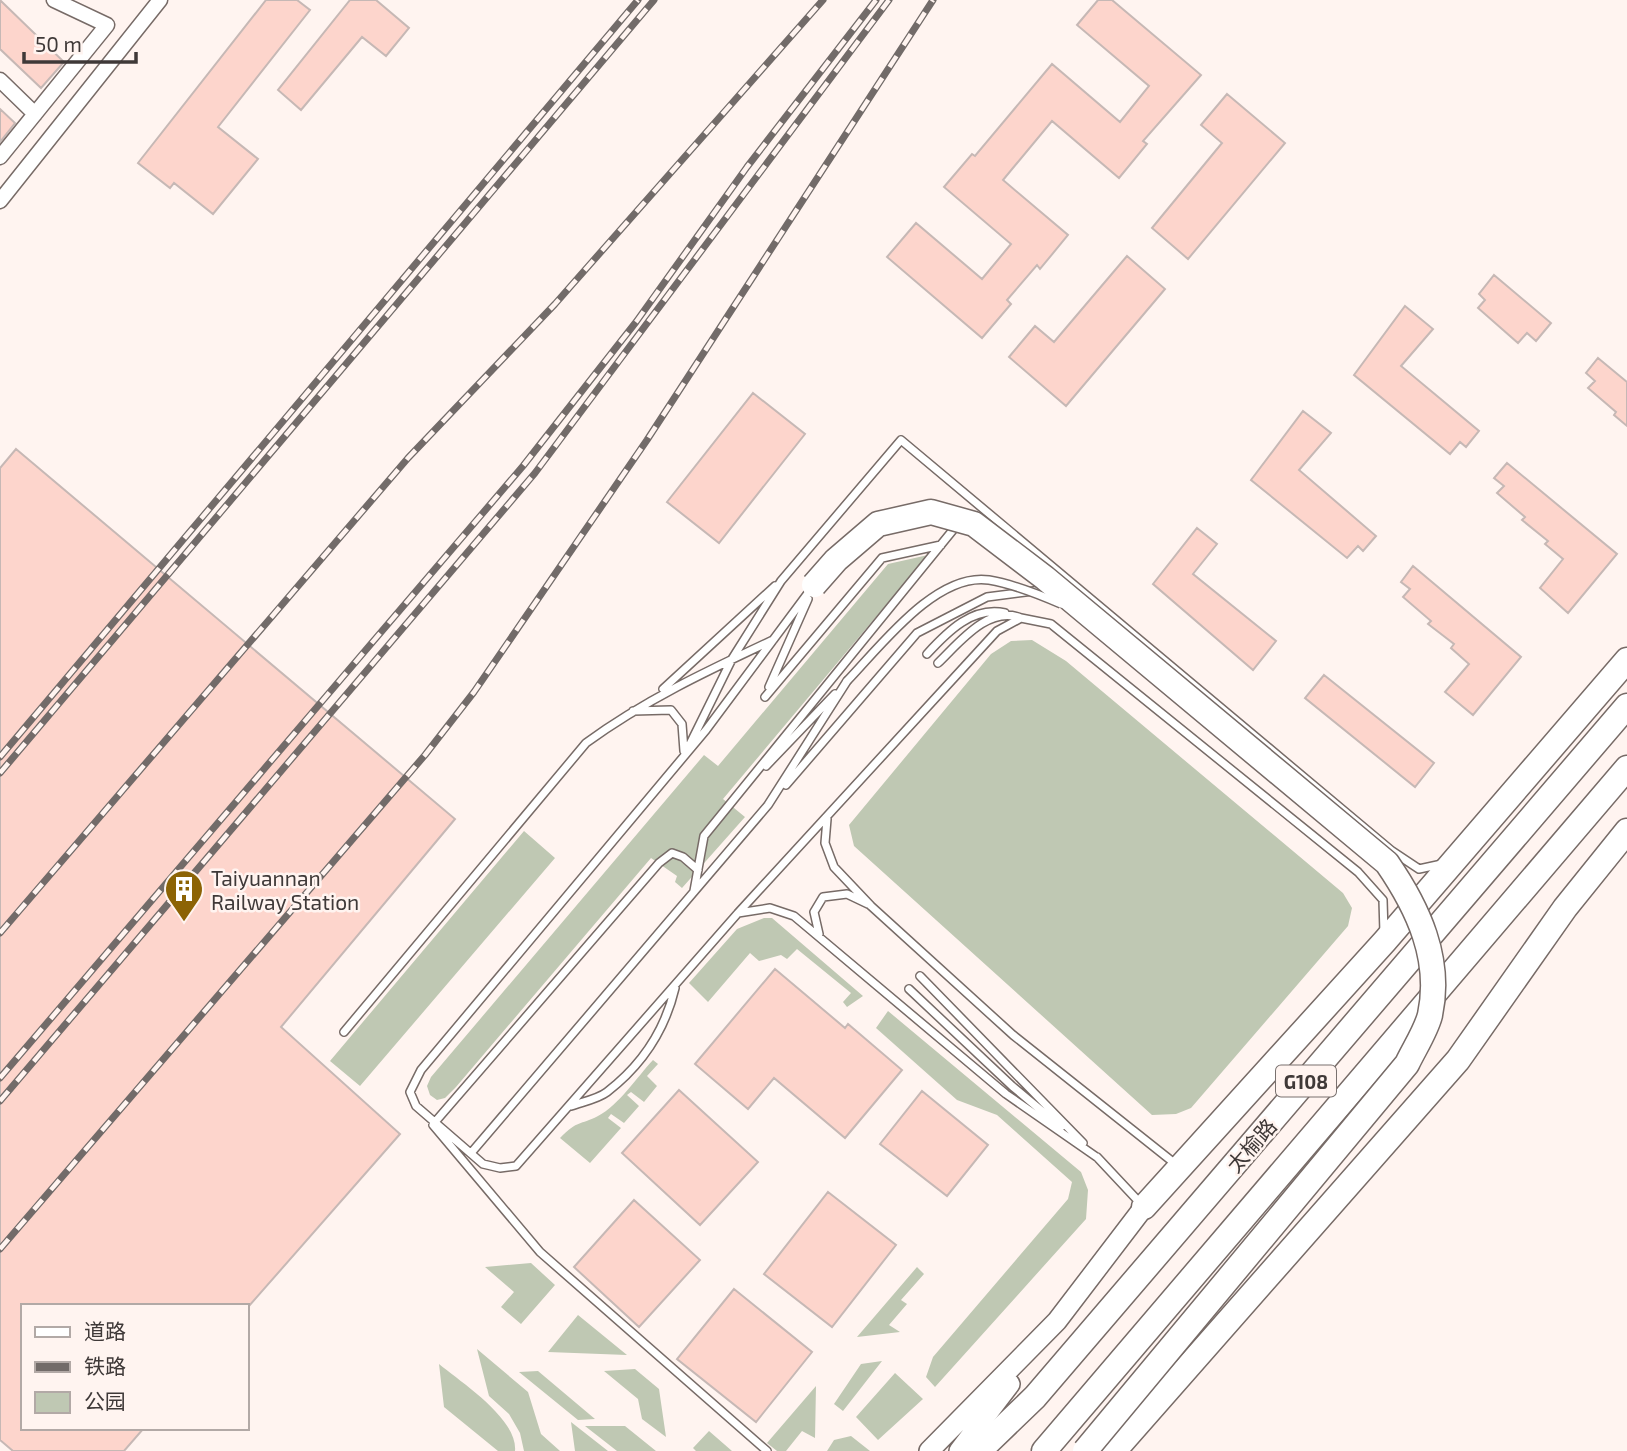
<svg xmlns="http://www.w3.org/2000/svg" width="1627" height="1451" font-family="'Exo 2','Noto Sans SC',sans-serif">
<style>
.green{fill:#bfc8b3}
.building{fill:#fdd5cc;stroke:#c6b8b5;stroke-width:2}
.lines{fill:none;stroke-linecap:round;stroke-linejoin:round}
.lane-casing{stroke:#776b67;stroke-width:10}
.street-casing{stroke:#776b67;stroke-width:17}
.secondary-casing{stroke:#776b67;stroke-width:22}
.highway-casing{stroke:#776b67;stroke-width:27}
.lane{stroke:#fff;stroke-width:7}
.street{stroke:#fff;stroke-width:14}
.secondary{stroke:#fff;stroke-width:19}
.highway{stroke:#fff;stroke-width:24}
.rail-casing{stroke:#726b69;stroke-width:7}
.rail{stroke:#fff4f0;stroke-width:4.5;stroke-dasharray:13;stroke-linecap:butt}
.lane-bridge-casing{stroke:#776b67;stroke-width:10;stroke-linecap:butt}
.highway-bridge-casing{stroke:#776b67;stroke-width:27;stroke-linecap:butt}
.lane-bridge{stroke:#fff;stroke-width:7}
.highway-bridge{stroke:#fff;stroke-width:24}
.labels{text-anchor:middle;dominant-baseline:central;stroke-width:5;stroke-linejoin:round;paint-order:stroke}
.shield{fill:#fff4f0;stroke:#79716f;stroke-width:2}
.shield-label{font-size:19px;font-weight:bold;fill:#3f3938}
.poi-label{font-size:21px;fill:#3f3938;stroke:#fff4f0;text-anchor:start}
.street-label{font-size:21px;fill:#3f3938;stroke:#fff4f0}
</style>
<rect width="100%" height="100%" fill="#fff4f0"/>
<path class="green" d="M928,555L723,799L745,817L682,888L675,882L677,876L651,858L456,1087L445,1098L437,1100L430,1095L427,1086L431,1077L704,755L718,766L888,564Z
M1032,640L1066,661L1343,893L1352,908L1348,926L1191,1108L1176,1114L1152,1115L854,846L849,825L991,654L1011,641Z
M524,831L555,858L360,1086L330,1061Z
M764,918H772L863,996L847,1007L843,1002L851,993L797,949L787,959L781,955L759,961L750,953L708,1002L689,983L737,929Z
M888,1011L1081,1172L1088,1190L1086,1219L935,1387L926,1377L933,1357L1068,1199L1072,1182L997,1115L957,1100L876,1028Z
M653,1060L658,1064L647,1076L657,1086L644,1102L631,1092L627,1095L639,1106L624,1123L611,1114L608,1118L621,1128L590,1163L560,1138C579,1119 579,1126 598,1116C619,1105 637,1077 653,1060Z
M531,1263L555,1285L521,1324L501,1307L514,1292L485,1267Z
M917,1267L924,1274L901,1300L907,1304L889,1325L900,1332L857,1337Z
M578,1315L627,1355L548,1352Z
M477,1349L528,1392L541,1434L560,1451H524L520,1433L509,1414L489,1396Z
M882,1361L843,1411L834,1404L861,1364Z
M439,1364C462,1383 518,1419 515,1451H498L444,1407Z
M635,1369L659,1389L666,1437L642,1419L638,1399L604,1371Z
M538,1371L595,1419L578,1420L519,1372Z
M895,1373L923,1399L878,1440L856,1417Z
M816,1386L815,1438L802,1431L786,1451H777L767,1443Z
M571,1422L608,1451H575Z
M585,1426H625L656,1451H617Z
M709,1431L732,1451H696L693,1448Z
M851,1436L870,1451H827L834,1440Z"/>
<path class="building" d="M0,0L64,62L41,88L0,49Z
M266,0H297L310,10L218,127L258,159L213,214L174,183L170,188L138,163Z
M350,0H376L409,28L386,56L362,37L301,110L278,90Z
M1098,0H1112L1201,75L1143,141L1147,144L1119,178L1052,121L1003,180L1068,235L1040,269L1037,265L1007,300L1011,304L982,338L887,257L916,223L982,279L1011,244L944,187L972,154L975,156L1052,64L1120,122L1149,86L1077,25Z
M1227,94L1285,143L1188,259L1152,228L1222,143L1201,125Z
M0,109L15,123L0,142Z
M1127,256L1165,289L1066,406L1009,357L1035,326L1054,342Z
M1494,275L1551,323L1536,341L1527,333L1518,343L1478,308L1485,300L1479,294Z
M1405,306L1433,329L1401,366L1479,431L1466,447L1460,442L1450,454L1354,375Z
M1598,358L1627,382V426L1614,415L1616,412L1588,388L1595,381L1586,373Z
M753,393L805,434L719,543L667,502Z
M1303,411L1331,433L1299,470L1376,536L1363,551L1358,546L1347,558L1251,480Z
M16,449L455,819L281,1027L400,1134L249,1306H23V1428H144L124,1451H13L0,1440V468Z
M1507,463L1617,554L1568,613L1540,588L1563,559L1545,544L1548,541L1522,520L1525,517L1497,493L1504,486L1494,478Z
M1197,528L1217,544L1193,574L1276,641L1253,670L1153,584Z
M1413,566L1521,657L1473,715L1445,692L1469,664L1451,648L1454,644L1428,624L1431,621L1403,597L1410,589L1401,582Z
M1324,675L1434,763L1415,787L1305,698Z
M775,969L845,1028L848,1024L902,1070L845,1138L774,1078L748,1109L695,1064Z
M679,1090L758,1162L700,1225L622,1153Z
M922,1091L988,1145L947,1196L880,1144Z
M828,1192L896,1245L832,1327L764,1274Z
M634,1200L700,1260L639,1327L574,1267Z
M734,1289L812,1352L756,1422L677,1359Z"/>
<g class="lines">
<defs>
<path id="lane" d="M811,589L706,730L421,1070L410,1092L416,1106L483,1164L500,1168L516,1166L738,913L770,908L794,916L1006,1094L1098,1158
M927,654C948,631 973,606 1005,613
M938,663C959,643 988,605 1021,618
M769,687L808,599
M663,689L775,586
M765,697L882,558L941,545
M633,711L671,710L682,724L684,751
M689,746L732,659L781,581L901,440L1392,851L1419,869L1442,864
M766,766L835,694
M786,785L917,633L987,597L1049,589
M827,819L825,843L834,867L871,906L1013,1035L1178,1166
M694,891L704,836L957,525
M738,913L997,631L1021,618L1051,624L1358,872L1383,900L1384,933
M819,934L814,912L823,897L847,894L868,904
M920,976L1083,1143
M909,989L1012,1086L1061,1127
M344,1032L586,743C645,700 707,671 773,640
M571,1106C582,1102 598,1099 607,1092C642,1065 665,1030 675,988
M435,1122L659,863L672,853L683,857L698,870
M433,1125L540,1252L767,1451
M471,1153L768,805L847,681
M1097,1157L1142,1205"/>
<path id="street" d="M0,80L35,114
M0,157L107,25L54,0
M0,201L160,0"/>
<path id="secondary" d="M929,1451L1057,1321L1144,1207
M959,1451L1010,1384"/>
<path id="highway" d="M1144,1207L1385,941L1627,660
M979,1451L1035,1397L1627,706
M1044,1451L1627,768
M1114,1451L1458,1060L1565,908L1627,831"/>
</defs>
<use href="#lane" class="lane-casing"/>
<use href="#street" class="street-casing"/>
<use href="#secondary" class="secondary-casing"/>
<use href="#highway" class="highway-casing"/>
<use href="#lane" class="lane"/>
<use href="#street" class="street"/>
<use href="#secondary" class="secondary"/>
<use href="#highway" class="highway"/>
<defs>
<path id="rail" d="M0,757L638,0
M0,773L654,0
M0,933L408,458L555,304L823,0
M0,1078L523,466L636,322L747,167L876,0
M0,1101L535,473L889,0
M0,1249L425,755L474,692L647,440L933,0"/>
</defs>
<use href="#rail" class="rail-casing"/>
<use href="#rail" class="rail"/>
<defs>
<path id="lane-bridge" d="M847,681C880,647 936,572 989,580C1013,584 1038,594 1061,604"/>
<path id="highway-bridge" d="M814,585L836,560L878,524L931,512L974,524L1045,578L1387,863C1418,908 1442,959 1430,1015C1426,1031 1414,1049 1407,1064L1085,1451"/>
</defs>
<use href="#lane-bridge" class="lane-bridge-casing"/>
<use href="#highway-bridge" class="highway-bridge-casing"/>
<use href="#lane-bridge" class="lane-bridge"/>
<use href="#highway-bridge" class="highway-bridge"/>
</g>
<defs>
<symbol id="building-pin" viewBox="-11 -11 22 30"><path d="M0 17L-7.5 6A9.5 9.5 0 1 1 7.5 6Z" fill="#8c6305" stroke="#fff4f0"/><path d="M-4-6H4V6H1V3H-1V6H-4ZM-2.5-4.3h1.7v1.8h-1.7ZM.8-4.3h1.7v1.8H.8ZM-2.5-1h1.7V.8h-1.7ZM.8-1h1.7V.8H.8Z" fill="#fff"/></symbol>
</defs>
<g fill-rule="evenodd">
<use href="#building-pin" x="162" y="867" width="44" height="60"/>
</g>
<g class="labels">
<rect class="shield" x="1276" y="1065.5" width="60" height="31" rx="5"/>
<g class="shield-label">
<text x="1306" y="1081">G108</text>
</g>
<g class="poi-label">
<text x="211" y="877">Taiyuannan<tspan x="211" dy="24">Railway Station</tspan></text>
</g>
<g class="street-label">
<text transform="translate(1251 1145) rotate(-49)">太榆路</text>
</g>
</g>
<rect x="21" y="1304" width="228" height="126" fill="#fff4f0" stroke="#b2a9a6" stroke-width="2"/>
<rect x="35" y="1327" width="35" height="10" fill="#ffffff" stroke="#b2a9a6" stroke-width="2"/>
<text x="84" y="1339" font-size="21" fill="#3f3938">道路</text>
<rect x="35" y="1362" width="35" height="10" fill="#726b69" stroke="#b2a9a6" stroke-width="2"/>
<text x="84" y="1374" font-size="21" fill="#3f3938">铁路</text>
<rect x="35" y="1392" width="35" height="21" fill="#bfc8b3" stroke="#b2a9a6" stroke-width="2"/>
<text x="84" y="1409" font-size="21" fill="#3f3938">公园</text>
<path d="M24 52v10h112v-10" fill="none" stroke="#3f3938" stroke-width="3.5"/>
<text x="35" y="52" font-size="21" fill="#3f3938" stroke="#fff4f0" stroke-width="5" paint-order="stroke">50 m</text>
</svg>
